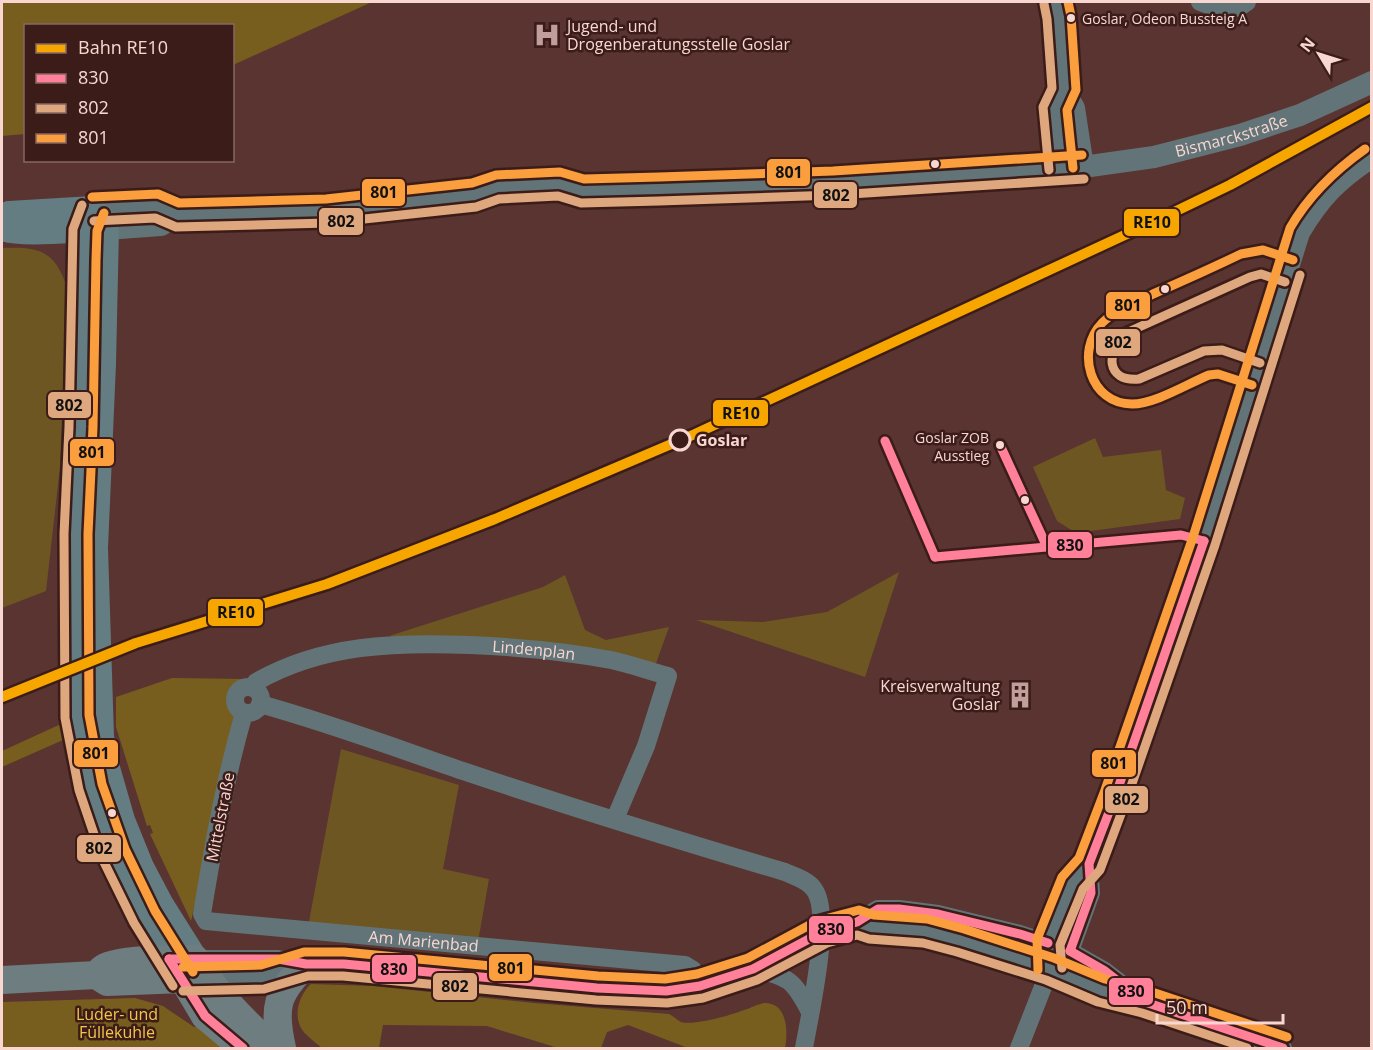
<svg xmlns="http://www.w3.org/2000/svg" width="1373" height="1050" font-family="'Open Sans',sans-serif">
  <rect width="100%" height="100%" fill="#593430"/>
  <g fill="#6e5623">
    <path d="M2 248C39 247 55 250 67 288L60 467 46 591 2 608Z"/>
    <path d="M1095 438 1103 457 1161 450 1166 490 1185 498 1180 519 1076 533 1057 521 1033 467Z"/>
    <path d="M899 572 865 677 696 620 763 622 827 612Z"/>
    <path d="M565 575 585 630 606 640 669 627 654 669 478 639 389 636 543 587Z"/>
    <path d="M341 749 459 785 443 869 489 879 478 942 308 927Z"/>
  </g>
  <g fill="#785e1e">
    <path d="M2 2H372L233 65 232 26H26L25 134 2 136Z"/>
    <path d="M172 678 246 679 191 921 150 834 153 833 150 825 147 826 116 727V697Z"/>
    <path d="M61 724 63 740 2 767V751Z"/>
    <path d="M311 984 373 986 534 1003 669 1014C673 1016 677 1020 681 1022 693 1026 732 1015 744 1010 751 1008 759 1003 766 1003 788 1004 788 1033 785 1048H688L628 1025 607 1032 601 1048H558L487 1026 383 1025 379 1048H322C316 1043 305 1035 301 1028 293 1013 300 994 311 984Z"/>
    <path d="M135 998 163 1006 194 1027 204 1026 233 1048H2V1002Z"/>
  </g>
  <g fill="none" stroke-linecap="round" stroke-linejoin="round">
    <g stroke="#627477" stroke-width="18">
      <path d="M1200 2C1218 8 1230 15 1247 2"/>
      <circle cx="248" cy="700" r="13"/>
      <path id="s1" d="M253 688 256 682C322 644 396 642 470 645 517 647 564 651 611 660 630 664 649 671 668 676L646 746 615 819"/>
      <path d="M260 704C329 723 396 748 463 771 570 807 677 840 785 872 794 876 807 880 813 888 834 911 809 1018 804 1048"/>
      <path id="s2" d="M244 713C225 779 213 847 202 914L206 921 685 965 693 970 700 986"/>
      <path d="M857 922 871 927 925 931 960 940 1050 969 1101 990 1145 1002 1283 1048"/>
      <path d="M195 959H278L306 964H344L597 988 666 991 700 986 753 969 822 932 857 922 878 909H899L938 914 1020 934 1070 951 1105 971 1145 1002"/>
      <path d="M1061 959 1070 951 1091 893 1089 864"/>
      <path d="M753 969C789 977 793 979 810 1012"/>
      <path d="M202 980 263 977 302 965"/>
      <path d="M1019 1048 1050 969 1048 943 1073 883 1089 864 1116 794 1204 541 1301 233C1322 198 1338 182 1372 159"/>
    </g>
    <g stroke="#627477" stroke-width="22">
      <path d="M1056 2 1059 17 1064 91 1074 108 1083 167"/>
      <path d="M1061 169 1055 107 1064 91"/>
      <path id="s3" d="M93 209 157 206 176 215 327 211 475 195 497 187 560 184 582 191 659 189 834 183 1083 167 1154 157 1240 135 1300 115 1372 82"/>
      <path d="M106 229 161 225 176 215"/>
    </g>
    <g stroke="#637d82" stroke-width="26">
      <path d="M93 209 85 229 84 260 81 427 76 534 77 716C89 811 126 895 179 974"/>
      <path d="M93 209 106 229 103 364 95 548 101 737 107 768 122 820 141 867 161 905 195 959"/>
      <path d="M2 217 9 214 93 209"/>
      <path d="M2 228C21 235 78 229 102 229"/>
    </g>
    <g stroke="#6d7d80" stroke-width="28">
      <path d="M102 969C114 958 177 959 195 959 216 994 244 1021 273 1048"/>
      <path d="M2 980 96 975 107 982 183 979 205 1016 243 1048"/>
      <path d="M282 1048C273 1007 276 994 306 964"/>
    </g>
    <g stroke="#3b1c18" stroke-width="14">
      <g id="bus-1">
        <path d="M885 441 935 557"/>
        <path d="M1000 445 1047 547"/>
        <path d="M935 557 1181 535 1204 541"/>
        <path d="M1070 951 1091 893 1089 864 1116 794 1204 541"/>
        <path d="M1070 951 1105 971 1145 1002 1283 1048"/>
        <path d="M169 959H278L306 964H344L597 988 666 991 700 986 753 969 822 932 857 922 878 909H899L938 914 1020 934 1048 943"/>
        <path d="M169 959 205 1016 243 1048"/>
      </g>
    </g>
    <g stroke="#3b1c18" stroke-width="14">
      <g id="bus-2">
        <path d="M1044 4 1047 19 1052 88 1043 107 1049 170"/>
        <path d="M82 205 73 229 69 427 64 534 65 718 79 790 102 858 134 923 173 986"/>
        <path d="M94 221 155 218 176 227 327 223 476 207 499 199 558 196 581 203 659 201 835 195 1084 179"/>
        <path d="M1260 363 1222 350 1204 351 1139 379C1105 382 1106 351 1126 333L1250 277 1261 274 1285 282"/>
        <path d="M1062 968 1060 945 1083 889 1100 870 1127 798 1215 545 1300 275"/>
        <path d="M183 991 264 989 308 976H343L596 1000 667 1003 703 998 757 980 827 943 857 935 869 939 923 943 957 952 1046 980 1098 1002 1142 1013 1247 1048"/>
      </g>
    </g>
    <g stroke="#3b1c18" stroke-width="14">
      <g id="bus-3">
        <path d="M1068 2 1071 16 1076 90 1067 110 1073 168"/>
        <path d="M92 197 158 194 179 203 326 199 472 183 496 175 560 172 584 179 659 177 833 171 1082 155"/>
        <path d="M104 213 97 231 96 260 93 427 88 534 89 715 102 784 125 849 155 911 193 972"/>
        <path d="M1252 385 1218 374 1209 375C1187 384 1155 404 1132 404 1090 404 1075 351 1102 323 1116 309 1136 303 1153 294 1183 281 1212 268 1241 254L1263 250 1293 260"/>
        <path d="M183 967 261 965 304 952H344L598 976 665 979 697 974 748 958 817 921 859 910 874 915 927 919 964 929 1054 958 1105 979 1149 991 1287 1037"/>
        <path d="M1038 970 1037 939 1062 877 1079 858 1105 790 1193 537 1290 228C1309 195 1334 171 1365 149"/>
      </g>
    </g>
    <use href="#bus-1" stroke="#ff8098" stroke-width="9"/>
    <use href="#bus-2" stroke="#dfa77e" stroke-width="9"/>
    <use href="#bus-3" stroke="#fa9e3e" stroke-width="9"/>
    <g stroke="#3b1c18" stroke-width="15">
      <path id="rail-1" d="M2 697 136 643 327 584 495 519 695 434 1168 215 1230 185 1372 107"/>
    </g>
    <use href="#rail-1" stroke="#f7a600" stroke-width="10"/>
  </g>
  <defs>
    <g id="hospital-bare" transform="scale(2.07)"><path d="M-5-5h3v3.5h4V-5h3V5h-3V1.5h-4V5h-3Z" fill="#c19e99" stroke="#3b1c18" stroke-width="2.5" paint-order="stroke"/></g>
    <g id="building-bare" transform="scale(2.07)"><path d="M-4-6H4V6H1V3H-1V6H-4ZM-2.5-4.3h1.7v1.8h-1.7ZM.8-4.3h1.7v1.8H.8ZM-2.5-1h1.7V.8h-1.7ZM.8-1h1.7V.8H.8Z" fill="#c19e99" stroke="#3b1c18" stroke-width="2.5" paint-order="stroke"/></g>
  </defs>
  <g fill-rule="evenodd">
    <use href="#hospital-bare" x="547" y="35"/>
    <use href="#building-bare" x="1020" y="695"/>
  </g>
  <g fill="#f9d7d1" stroke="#3b1c18" stroke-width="2">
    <circle cx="1071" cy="18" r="5"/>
    <circle cx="935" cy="164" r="5"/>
    <circle cx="1165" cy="289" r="5"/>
    <circle cx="1000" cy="445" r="5"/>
    <circle cx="1025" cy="500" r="5"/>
    <circle cx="112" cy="813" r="5"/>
  </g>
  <circle fill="#3b1c18" stroke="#f9d7d1" stroke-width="3" cx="680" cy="440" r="10"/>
  <g text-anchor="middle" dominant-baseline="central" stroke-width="5" stroke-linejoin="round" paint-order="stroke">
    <g font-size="14" fill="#f9d7d1" stroke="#3b1c18" text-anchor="start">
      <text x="1082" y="18">Goslar, Odeon Bussteig A</text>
      <text x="989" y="437" text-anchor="end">Goslar ZOB<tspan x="989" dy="18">Ausstieg</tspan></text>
    </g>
    <g font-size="16" fill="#f9d7d1" stroke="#3b1c18" text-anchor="start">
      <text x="567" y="26">Jugend- und<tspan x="567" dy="18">Drogenberatungsstelle Goslar</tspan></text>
      <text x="1000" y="686" text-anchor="end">Kreisverwaltung<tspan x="1000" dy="18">Goslar</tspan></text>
    </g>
    <g font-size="16" fill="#f9d7d1" stroke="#3b1c18">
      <text stroke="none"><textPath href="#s3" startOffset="1148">Bismarckstraße</textPath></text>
      <text stroke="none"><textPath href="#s1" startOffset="291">Lindenplan</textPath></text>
      <text transform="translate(220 817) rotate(-79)">Mittelstraße</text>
      <text stroke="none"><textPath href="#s2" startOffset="432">Am Marienbad</textPath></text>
    </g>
    <g font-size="16" font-weight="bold" fill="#f9d7d1" stroke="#3b1c18" text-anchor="start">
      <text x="696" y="440">Goslar</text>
    </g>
    <g font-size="16" fill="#f3c649" stroke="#3b1c18">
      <text x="117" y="1014">Luder- und<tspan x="117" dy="18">Füllekuhle</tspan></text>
    </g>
  </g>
  <g stroke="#3b1c18" stroke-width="2">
    <rect x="766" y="158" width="45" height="29" rx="6" fill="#fa9e3e"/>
    <rect x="361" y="178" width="45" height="29" rx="6" fill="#fa9e3e"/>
    <rect x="813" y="181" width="45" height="28" rx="6" fill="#dfa77e"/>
    <rect x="318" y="207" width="46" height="29" rx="6" fill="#dfa77e"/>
    <rect x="1123" y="208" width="57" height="29" rx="6" fill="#f7a600"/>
    <rect x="1105" y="291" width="46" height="29" rx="6" fill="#fa9e3e"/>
    <rect x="1095" y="328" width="46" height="29" rx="6" fill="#dfa77e"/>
    <rect x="47" y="391" width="45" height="28" rx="6" fill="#dfa77e"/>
    <rect x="712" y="399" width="57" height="28" rx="6" fill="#f7a600"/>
    <rect x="69" y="438" width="46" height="29" rx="6" fill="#fa9e3e"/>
    <rect x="1047" y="531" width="46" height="28" rx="6" fill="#ff8098"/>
    <rect x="207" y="598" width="57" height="29" rx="6" fill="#f7a600"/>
    <rect x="73" y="739" width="46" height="29" rx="6" fill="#fa9e3e"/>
    <rect x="1091" y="749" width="46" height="29" rx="6" fill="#fa9e3e"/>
    <rect x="1104" y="785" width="45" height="29" rx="6" fill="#dfa77e"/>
    <rect x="76" y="834" width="46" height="29" rx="6" fill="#dfa77e"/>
    <rect x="808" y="915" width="46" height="29" rx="6" fill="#ff8098"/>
    <rect x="488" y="953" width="45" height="29" rx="6" fill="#fa9e3e"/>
    <rect x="371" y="954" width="46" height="29" rx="6" fill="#ff8098"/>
    <rect x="432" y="972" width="46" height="29" rx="6" fill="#dfa77e"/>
    <rect x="1108" y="977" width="46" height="29" rx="6" fill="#ff8098"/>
  </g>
  <g font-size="16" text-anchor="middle" font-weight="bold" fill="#111">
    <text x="789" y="178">801</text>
    <text x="384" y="198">801</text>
    <text x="836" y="201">802</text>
    <text x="341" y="227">802</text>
    <text x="1152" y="228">RE10</text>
    <text x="1128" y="311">801</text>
    <text x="1118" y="348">802</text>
    <text x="69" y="411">802</text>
    <text x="741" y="419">RE10</text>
    <text x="92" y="458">801</text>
    <text x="1070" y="551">830</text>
    <text x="236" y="618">RE10</text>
    <text x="96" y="759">801</text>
    <text x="1114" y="769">801</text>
    <text x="1126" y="805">802</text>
    <text x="99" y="854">802</text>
    <text x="831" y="935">830</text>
    <text x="511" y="974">801</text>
    <text x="394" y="975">830</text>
    <text x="455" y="992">802</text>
    <text x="1131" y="997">830</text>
  </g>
  <rect width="1373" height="1050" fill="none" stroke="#f9d7d1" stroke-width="6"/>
  <rect x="24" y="24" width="210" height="138" fill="#3b1c18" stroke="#876762" stroke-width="1.5"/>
  <rect x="36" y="44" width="30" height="9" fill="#f7a600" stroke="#876762" stroke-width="1.5"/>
  <text x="78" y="54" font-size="18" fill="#f9d7d1">Bahn RE10</text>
  <rect x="36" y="74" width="30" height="9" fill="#ff8098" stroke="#876762" stroke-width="1.5"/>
  <text x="78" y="84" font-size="18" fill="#f9d7d1">830</text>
  <rect x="36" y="104" width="30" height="9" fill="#dfa77e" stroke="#876762" stroke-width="1.5"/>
  <text x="78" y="114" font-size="18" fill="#f9d7d1">802</text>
  <rect x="36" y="134" width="30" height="9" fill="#fa9e3e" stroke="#876762" stroke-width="1.5"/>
  <text x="78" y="144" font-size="18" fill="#f9d7d1">801</text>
  <g transform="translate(1319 54) rotate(308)" stroke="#3b1c18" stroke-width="4.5" paint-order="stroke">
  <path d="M0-4.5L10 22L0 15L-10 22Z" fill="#f9d7d1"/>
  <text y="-9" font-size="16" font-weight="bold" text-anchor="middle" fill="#f9d7d1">N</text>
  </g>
  <path d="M1157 1014v9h126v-9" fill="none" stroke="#f9d7d1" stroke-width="3"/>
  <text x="1166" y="1014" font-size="18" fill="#f9d7d1" stroke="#3b1c18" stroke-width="4.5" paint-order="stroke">50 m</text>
</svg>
